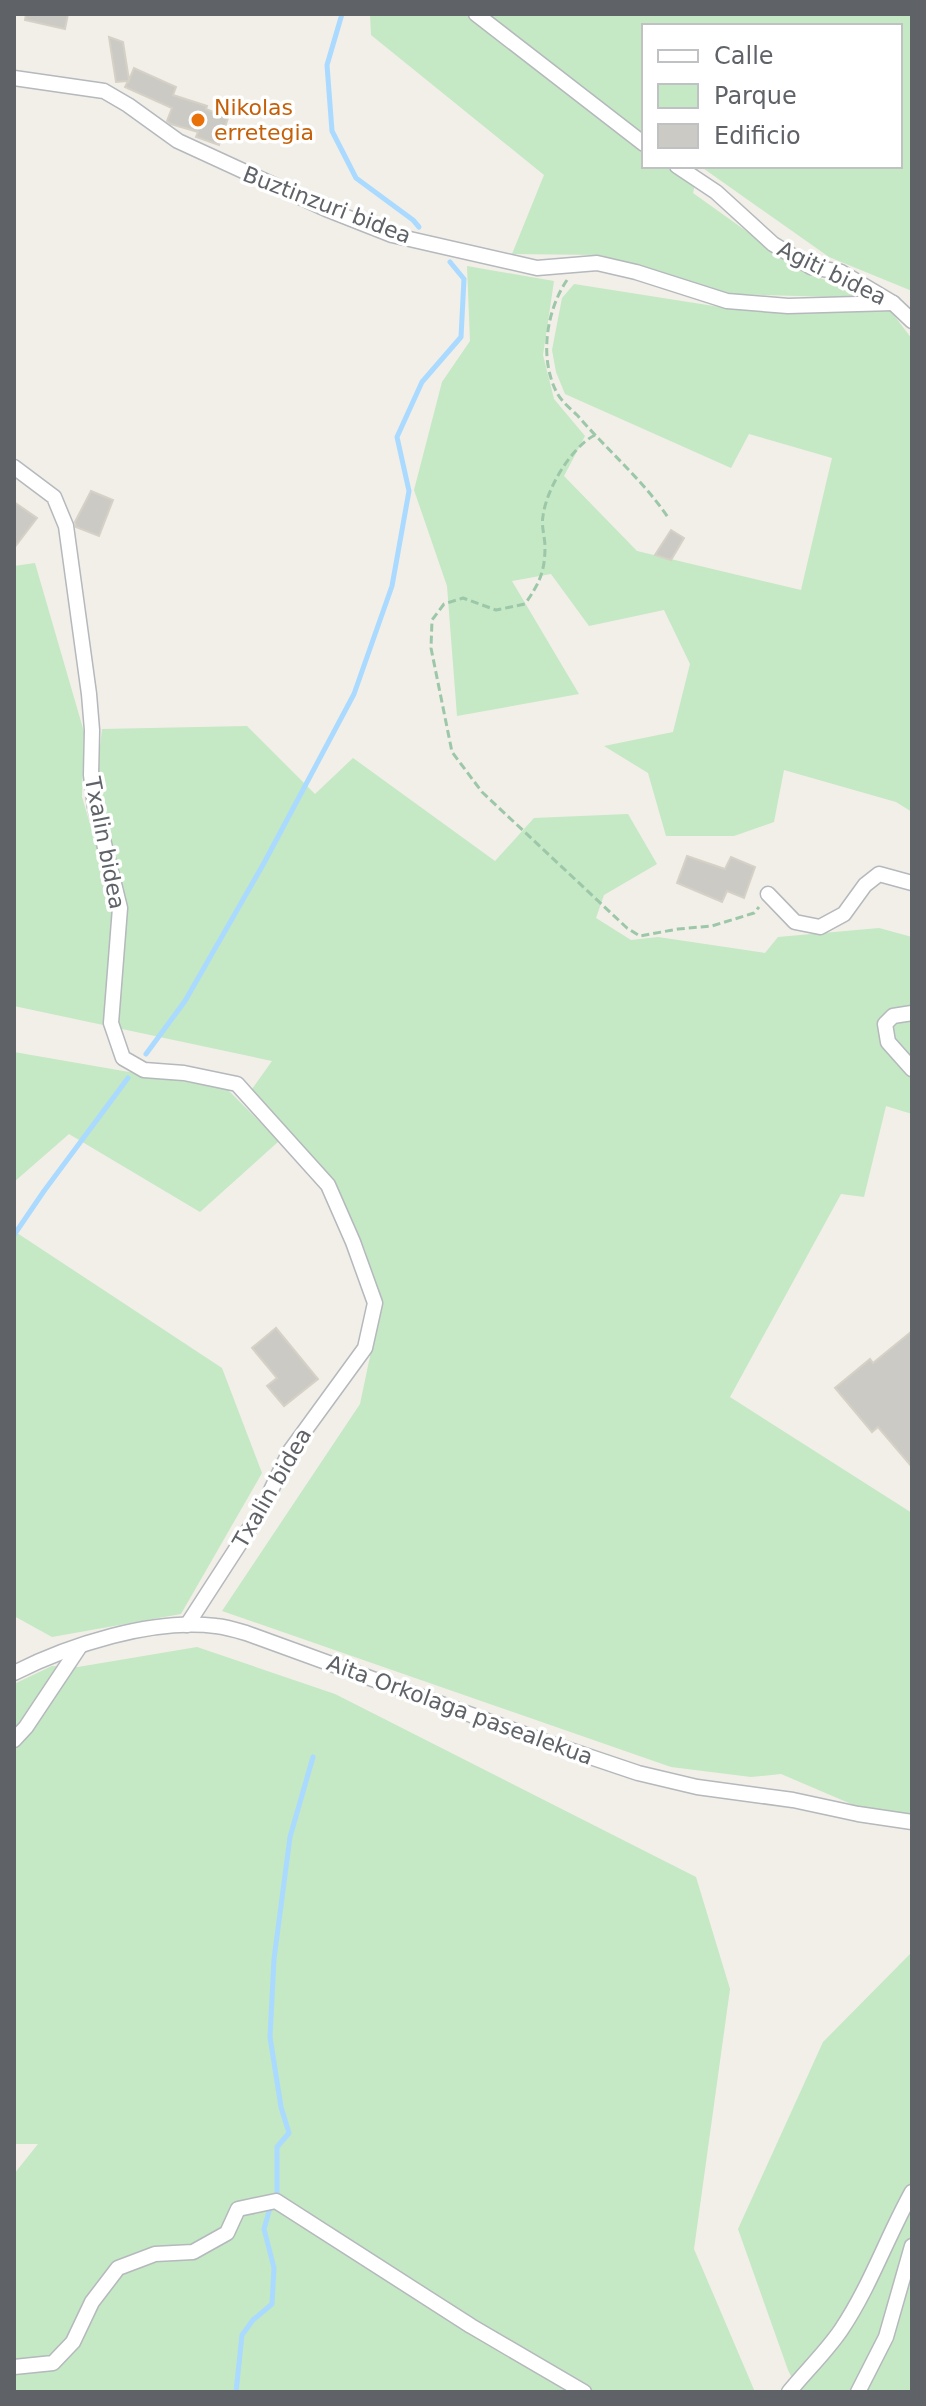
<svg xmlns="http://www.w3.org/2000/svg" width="926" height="2406" font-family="'DejaVu Sans',sans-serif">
  <rect width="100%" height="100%" fill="#f1efe8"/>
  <g fill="#c5e8c5">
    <path d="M370 14H912V291L829 257 700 166H900V26H644V166H699L693 193 802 271 872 298 728 294 600 255 512 254 544 175 371 35Z"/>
    <path d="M467 266 554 281 543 355 554 399 585 436 564 476 637 551 801 590 832 458 749 434 731 468 565 394 556 372 552 350 562 298 574 284 720 307 793 314 890 310 912 339V812L896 802 784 770 774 822 734 836H666L648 773 604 746 673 732 690 664 664 610 589 626 551 574 512 581 579 694 457 716 447 586 414 490 442 382 470 341Z"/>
    <path d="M35 563 84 732 82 797 108 884 121 878 103 822 97 774 102 729 247 726 315 794 353 758 495 861 534 818 628 814 657 864 604 895 596 918 631 940 658 937 765 953 778 937 879 928 912 937V1114L886 1106 864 1197 841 1194 730 1397 912 1513V1815L863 1809 781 1774 751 1777 671 1767 222 1611 360 1404 381 1304 365 1250 336 1186 252 1089 272 1061 14 1006V566Z"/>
    <path d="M14 1052 227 1089 279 1141 200 1212 69 1134 14 1182Z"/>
    <path d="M14 1231 222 1368 262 1473 181 1614 52 1637 14 1616Z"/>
    <path d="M197 1647 335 1694 696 1877 730 1989 694 2249 755 2392H14V2174L38 2144H14V1684L52 1666 78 1667Z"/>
    <path d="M912 1952V2392H799L788 2370 738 2229 823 2042Z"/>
  </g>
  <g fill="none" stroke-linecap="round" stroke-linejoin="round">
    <g stroke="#aadaff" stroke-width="5">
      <path d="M342 14 327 65 332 131 356 178 413 220 419 227"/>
      <path d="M146 1054 185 1001 264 863 354 694 392 586 409 491 397 437 422 382 461 337 464 279 450 262"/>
      <path d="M14 1235 44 1191 128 1078"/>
      <path d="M277 2194V2147L289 2133 281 2107 270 2037 274 1959 290 1837 313 1757"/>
      <path d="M236 2392 242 2335 253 2320 272 2304 274 2268 264 2229 270 2208"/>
    </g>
  </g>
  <g fill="#cccac5" stroke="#d6d1c6" stroke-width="2">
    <path d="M26 14H68L65 29 25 20Z"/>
    <path d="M109 37 123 42 129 80 134 68 176 87 173 95 207 106 206 109 228 118 219 145 196 137 198 132 171 124 167 121 172 108 125 87 128 81 116 82Z"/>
    <path d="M91 491 113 500 99 536 76 527 75 522Z"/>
    <path d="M14 502 37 518 14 548Z"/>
    <path d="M671 530 684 538 671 560 655 555Z"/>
    <path d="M687 856 725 869 731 857 755 867 744 898 727 891 722 902 677 883Z"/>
    <path d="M276 1328 318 1379 284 1406 267 1386 277 1378 252 1348Z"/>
    <path d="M912 1331V1467L878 1427 872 1432 835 1388 870 1359 873 1363Z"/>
  </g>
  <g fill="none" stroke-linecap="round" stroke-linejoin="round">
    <g stroke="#b5b8bc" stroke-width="17">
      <g id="street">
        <path d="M476 14 644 144"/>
        <path d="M14 78 104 91 128 105 178 141 326 209 392 235 537 268 597 263 636 272 727 301 788 306 893 303"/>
        <path d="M677 166 716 192 773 244 811 267 841 272 893 303 912 321"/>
        <path d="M14 467 54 497 66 526 89 694 92 730 91 775 95 807 120 908 111 1023 123 1058 144 1070 184 1073 237 1084 328 1185 353 1242 375 1303 365 1348 290 1451 262 1509 187 1625"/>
        <path d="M768 894 795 922 820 927 844 914 865 885 879 874 912 883"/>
        <path d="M912 1013 893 1016 885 1024 888 1042 912 1069"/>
        <path d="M14 1673C69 1645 153 1618 216 1626 226 1627 236 1630 246 1633L543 1741 638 1773 697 1787 793 1800 858 1814 912 1822"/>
        <path d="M14 1740 26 1727 80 1646"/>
        <path d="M14 2367 53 2363 73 2342 92 2302 118 2268 155 2254 193 2252 227 2233 238 2209 276 2201 471 2326 584 2392"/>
        <path d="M789 2392C806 2371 826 2352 841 2330 870 2287 887 2237 912 2192"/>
        <path d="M858 2392 886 2337 912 2246"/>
      </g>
    </g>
    <g stroke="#9cc7a9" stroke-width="3" stroke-dasharray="8 4" stroke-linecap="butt">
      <path d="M567 280C546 311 539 359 557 393 562 402 571 409 578 416 608 451 644 481 669 519"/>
      <path d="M595 435C571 447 546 490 543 516 541 526 545 537 545 547 545 572 539 584 525 604L496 610 463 598 444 604 432 620 431 648 452 752 482 792 627 928 640 936 678 929 712 926 754 913 759 907"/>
    </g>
    <use href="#street" stroke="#fff" stroke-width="14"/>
  </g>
  <circle fill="#e8710a" stroke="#fff" stroke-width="3" cx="198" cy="120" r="8"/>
  <g text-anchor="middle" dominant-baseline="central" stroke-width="7" stroke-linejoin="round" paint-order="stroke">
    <g font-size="22" fill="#c56008" stroke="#fff" text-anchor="start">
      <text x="214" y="107">Nikolas<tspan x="214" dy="25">erretegia</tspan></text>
    </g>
    <g font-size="22" fill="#5f6368" stroke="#fff">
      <text transform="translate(327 205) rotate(21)">Buztinzuri bidea</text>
      <text transform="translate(832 273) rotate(26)">Agiti bidea</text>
      <text transform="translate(105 843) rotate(79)">Txalin bidea</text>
      <text transform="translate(272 1488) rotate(-60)">Txalin bidea</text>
      <text transform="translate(460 1710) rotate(20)">Aita Orkolaga pasealekua</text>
    </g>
  </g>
  <rect width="926" height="2406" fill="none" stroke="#5f6368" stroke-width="32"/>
  <rect x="642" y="24" width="260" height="144" fill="#ffffff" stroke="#bfc1c3" stroke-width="2"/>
  <rect x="658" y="50" width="40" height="12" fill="#ffffff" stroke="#bfc1c3" stroke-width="2"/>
  <text x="714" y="64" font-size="24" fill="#5f6368">Calle</text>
  <rect x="658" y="84" width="40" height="24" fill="#c5e8c5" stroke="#bfc1c3" stroke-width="2"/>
  <text x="714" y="104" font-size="24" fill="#5f6368">Parque</text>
  <rect x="658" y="124" width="40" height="24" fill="#cccac5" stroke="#bfc1c3" stroke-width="2"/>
  <text x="714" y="144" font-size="24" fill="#5f6368">Edificio</text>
</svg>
